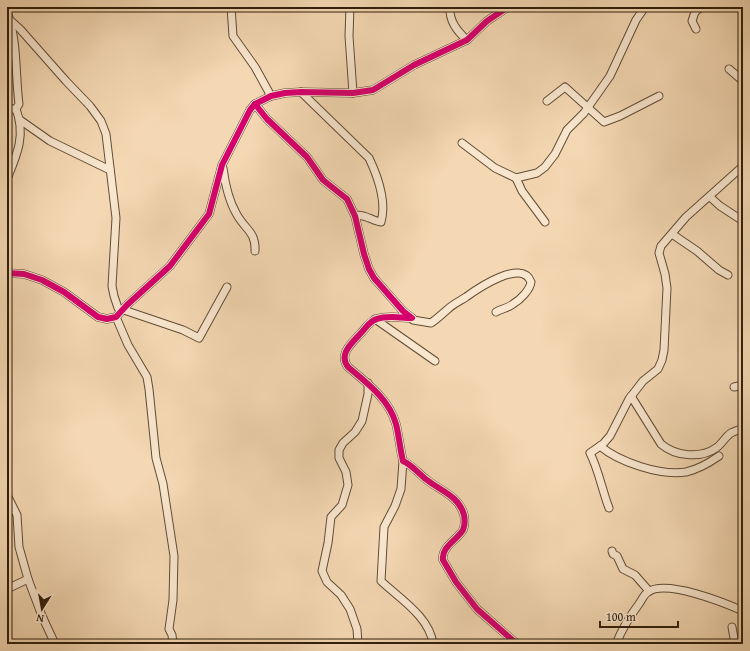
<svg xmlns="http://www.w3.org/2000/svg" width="750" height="651" font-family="'Gentium Book Plus',serif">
  <rect width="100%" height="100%" fill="#f4d8b3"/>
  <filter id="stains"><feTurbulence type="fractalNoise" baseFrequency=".005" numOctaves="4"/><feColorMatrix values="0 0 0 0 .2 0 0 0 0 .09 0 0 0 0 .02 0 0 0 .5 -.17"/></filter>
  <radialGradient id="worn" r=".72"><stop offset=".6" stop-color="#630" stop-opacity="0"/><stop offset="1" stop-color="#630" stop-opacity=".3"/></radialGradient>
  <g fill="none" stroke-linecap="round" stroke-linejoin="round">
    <g stroke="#614c35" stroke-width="9">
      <g id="minor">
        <path d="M231 7 233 36 255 67 271 96"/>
        <path d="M350 7 349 36 353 93"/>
        <path d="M450 7C449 21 457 31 467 40"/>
        <path d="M7 12C18 41 15 73 19 104L16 109"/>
        <path d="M7 20H10L20 29 66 81 90 106 101 121 106 134 116 218 112 286 114 296 118 308 183 330 199 338 227 287"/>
        <path d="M696 29 692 21 695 12 701 7"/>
        <path d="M729 69 743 81"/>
        <path d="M301 92 369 158C378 177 387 201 381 222 372 221 364 213 355 216"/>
        <path d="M547 101 565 87 604 122 620 116 659 96"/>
        <path d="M255 104 267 119 307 157 323 180 347 199 355 216 364 254 369 269 374 278 403 311 412 318C400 318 388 315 377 319 369 321 366 328 361 333 352 343 338 354 348 367 367 383 389 399 396 424 399 436 400 449 403 461 412 465 418 473 427 480 441 491 459 496 464 515 465 520 465 525 463 530 457 540 441 547 443 560L456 582 477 609 517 644"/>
        <path d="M7 106 11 109H16"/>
        <path d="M20 120 50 141 110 170"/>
        <path d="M462 143 495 168 516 178 537 173 545 167 555 154 567 130 584 113 610 76 636 20 645 7"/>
        <path d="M223 168C225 183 228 199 236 213 244 229 256 231 255 251"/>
        <path d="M516 178 522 191 545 222"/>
        <path d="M7 179C17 155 26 135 16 109"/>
        <path d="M710 197 720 206 743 221"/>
        <path d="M672 234 697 251 719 270 728 275"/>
        <path d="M7 273 24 274 42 280 64 292 98 317 107 319 116 317 127 305 170 266 209 214 222 165 250 110 255 104 271 96 285 93 301 92 353 93 373 90 414 65 467 40 487 21 508 7"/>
        <path d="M116 317 128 345 147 377 149 389 156 458 163 484 174 556 173 600 169 629 172 635 173 644"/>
        <path d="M412 318 413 320 431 323C437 319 442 314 448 309 453 304 460 301 466 297 477 289 522 258 531 282 530 290 520 300 513 304 508 308 501 309 496 312"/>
        <path d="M375 319 435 361"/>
        <path d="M734 387 743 385"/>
        <path d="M631 396 661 444C675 456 700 459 716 448 722 444 725 437 731 433 735 431 739 430 743 428"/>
        <path d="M600 446C619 462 660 476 686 472 699 469 709 463 719 456"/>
        <path d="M403 461 401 489 395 506 384 527 381 581C399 598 430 617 433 644"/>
        <path d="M7 495 17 515 19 547 28 579 42 616 55 644"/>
        <path d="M609 508C602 490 599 471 590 453L603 444 610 436 629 399 643 381 658 369 662 360 664 350 667 288 665 274 659 253 661 246 686 217 743 166"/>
        <path d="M612 551 613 554 617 556 623 569 635 575 649 591"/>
        <path d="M7 589 28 579"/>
        <path d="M732 627 735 644"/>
        <path d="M358 644 357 629 350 609 341 595 327 582 322 571 328 543 331 517 342 505 348 485 346 472 339 458V450L343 443 355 432 362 421 368 394V383"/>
        <path d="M616 644C622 629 629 617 639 604 642 600 644 594 648 592 666 579 725 603 743 611"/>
      </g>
    </g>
    <use href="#minor" stroke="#f8e6ce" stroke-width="7"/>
    <g stroke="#f8e6ce" stroke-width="8">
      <g id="cycleway">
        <path d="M255 104 267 119 307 157 323 180 347 199 355 216 364 254 369 269 374 278 403 311 412 318C400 318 388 315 377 319 369 321 366 328 361 333 352 343 338 354 348 367 367 383 389 399 396 424 399 436 400 449 403 461 412 465 418 473 427 480 441 491 459 496 464 515 465 520 465 525 463 530 457 540 441 547 443 560L456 582 477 609 517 644"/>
        <path d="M7 273 24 274 42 280 64 292 98 317 107 319 116 317 127 305 170 266 209 214 222 165 250 110 255 104 271 96 285 93 301 92 353 93 373 90 414 65 467 40 487 21 508 7"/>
      </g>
    </g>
    <use href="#cycleway" stroke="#d6006c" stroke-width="6"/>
  </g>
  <rect width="750" height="651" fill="none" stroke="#f4d8b3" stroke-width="24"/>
  <rect x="8" y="8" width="734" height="635" fill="none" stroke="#301e0b" stroke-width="2"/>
  <rect x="12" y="12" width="726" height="627" fill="none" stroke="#301e0b"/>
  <g transform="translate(42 609) rotate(191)" stroke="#f8e6ce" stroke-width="3" paint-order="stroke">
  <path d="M0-3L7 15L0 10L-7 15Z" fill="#301e0b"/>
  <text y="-6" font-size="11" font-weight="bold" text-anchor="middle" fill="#301e0b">N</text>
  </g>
  <path d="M600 621v6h78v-6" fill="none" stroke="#301e0b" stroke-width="2"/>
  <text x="606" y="621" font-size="12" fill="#301e0b" stroke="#f8e6ce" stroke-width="3" paint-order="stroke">100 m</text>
  <rect width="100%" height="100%" filter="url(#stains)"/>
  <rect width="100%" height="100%" fill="url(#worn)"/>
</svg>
